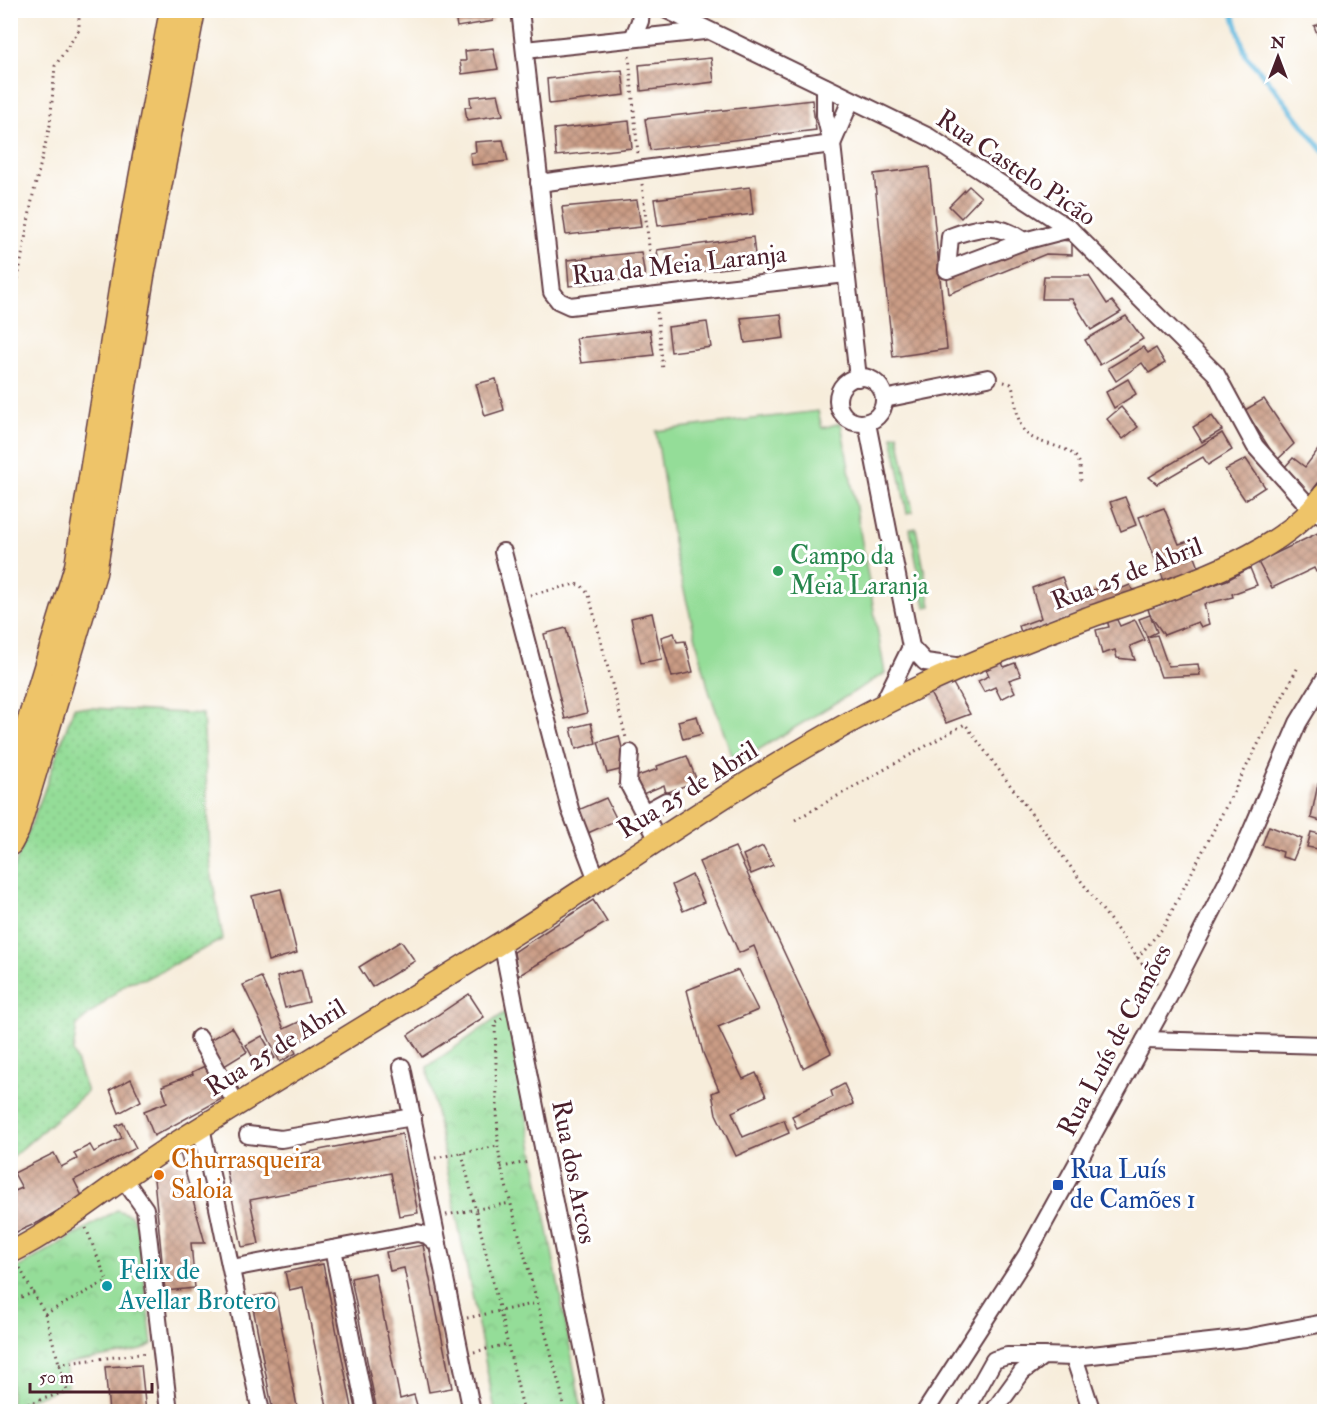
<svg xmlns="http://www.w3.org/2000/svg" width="1335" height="1422" font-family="'IM FELL Double Pica',serif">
  <defs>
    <pattern id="grass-dots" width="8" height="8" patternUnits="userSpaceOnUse" patternTransform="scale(1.5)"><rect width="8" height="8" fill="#94dd98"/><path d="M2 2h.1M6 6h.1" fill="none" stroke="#81bd83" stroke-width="1.8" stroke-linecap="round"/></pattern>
    <pattern id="park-crowns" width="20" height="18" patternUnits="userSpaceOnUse" patternTransform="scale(1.5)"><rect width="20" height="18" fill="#94dd98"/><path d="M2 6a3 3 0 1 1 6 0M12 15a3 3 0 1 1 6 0" fill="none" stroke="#81bd83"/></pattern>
    <pattern id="building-cross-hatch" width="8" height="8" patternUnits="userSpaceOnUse" patternTransform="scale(1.5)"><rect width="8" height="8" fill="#ca9c85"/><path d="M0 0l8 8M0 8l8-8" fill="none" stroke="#a67f6d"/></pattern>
  </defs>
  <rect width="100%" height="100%" fill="#fff"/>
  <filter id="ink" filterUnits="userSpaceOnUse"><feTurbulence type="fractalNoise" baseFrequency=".0167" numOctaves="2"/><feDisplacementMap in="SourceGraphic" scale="12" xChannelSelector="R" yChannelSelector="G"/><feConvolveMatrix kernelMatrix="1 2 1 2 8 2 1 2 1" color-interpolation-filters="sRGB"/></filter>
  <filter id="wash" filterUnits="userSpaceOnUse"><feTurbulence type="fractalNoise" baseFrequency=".008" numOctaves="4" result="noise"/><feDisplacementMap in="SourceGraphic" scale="24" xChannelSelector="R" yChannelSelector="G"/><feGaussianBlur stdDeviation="1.35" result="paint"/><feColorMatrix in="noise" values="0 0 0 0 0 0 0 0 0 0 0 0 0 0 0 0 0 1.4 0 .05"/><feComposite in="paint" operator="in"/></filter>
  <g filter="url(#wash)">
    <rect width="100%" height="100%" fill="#f7eddb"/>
    <g fill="url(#grass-dots)" stroke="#6f7e62" stroke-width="1.5">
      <path d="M898 434 913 512 907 513 892 436Z"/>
      <path d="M916 528 931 606 925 607 910 529Z"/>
      <path d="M74 707 203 714 211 871 223 939 147 978 128 982 77 1025 73 1052 87 1092 11 1158V875L43 794Z"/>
    </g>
    <g fill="url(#park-crowns)" stroke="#6f7e62" stroke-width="1.5">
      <path d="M507 1011 582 1411H495L427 1067Z"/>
      <path d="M117 1210 130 1215 138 1225 152 1344 142 1350 65 1364 68 1386 11 1406V1272Z"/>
    </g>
    <path fill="#94dd98" stroke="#6f7e62" stroke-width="1.5" d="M818 411 822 428 841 423 885 673 735 764 709 691 675 554 656 431Z"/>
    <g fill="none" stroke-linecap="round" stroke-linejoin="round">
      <path stroke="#62b9df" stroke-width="5" d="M1232 10 1246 56 1267 79 1324 152"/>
    </g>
    <g id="blocks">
      <g fill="url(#building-cross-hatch)">
        <path d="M461 10H492L493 21 457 27 455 14 461 13Z"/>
        <path d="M1324 22V51L1314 26Z"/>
        <path d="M493 48 498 69 462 74 460 61H466L465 51Z"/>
        <path d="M711 58 714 82 641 91 639 65Z"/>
        <path d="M622 70 625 95 549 104 547 79Z"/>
        <path d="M498 94 503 115 467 120 465 107H471L470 97Z"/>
        <path d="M812 100 816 130 650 150 645 119Z"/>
        <path d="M629 121 632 148 556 156 554 129Z"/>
        <path d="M503 140 508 161 472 165 470 153 476 152 475 142Z"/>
        <path d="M929 167 947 349 893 357 874 174Z"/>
        <path d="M969 186 981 197 961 218 949 206Z"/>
        <path d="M750 187 753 214 658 226 654 199Z"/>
        <path d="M637 200 641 227 566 235 562 207Z"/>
        <path d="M753 237 756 264 661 277 657 250Z"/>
        <path d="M1044 239 1072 241V255L1046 254 949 294 947 277Z"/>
        <path d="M641 252 645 277 569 286 567 260Z"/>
        <path d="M1044 276H1089L1107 304 1112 301 1121 312 1091 330 1072 299H1042Z"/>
        <path d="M781 314 784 338 745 343 741 318Z"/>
        <path d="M1126 316 1143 339 1100 365 1085 340Z"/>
        <path d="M707 322 711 347 671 352 668 327Z"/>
        <path d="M650 330 654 355 581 363 576 338Z"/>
        <path d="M1143 347 1148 353 1156 348 1165 363 1149 373 1142 363 1116 381 1108 368Z"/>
        <path d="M496 379 504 410 485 416 476 384Z"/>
        <path d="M1128 379 1136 394 1114 408 1106 392Z"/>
        <path d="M1264 399 1294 444 1277 460 1245 410Z"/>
        <path d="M1121 407 1138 427 1123 439 1107 419Z"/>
        <path d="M1212 416 1222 430 1202 442 1193 427Z"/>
        <path d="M1222 433 1232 450 1208 465 1203 457 1157 484 1149 477Z"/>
        <path d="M1324 442V475L1310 494 1284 468 1293 458 1305 467Z"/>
        <path d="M1246 459 1265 487 1245 500 1225 470Z"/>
        <path d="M1125 497 1136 525 1121 531 1110 502Z"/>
        <path d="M1164 508 1179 544 1189 541 1201 573 1166 586 1139 517Z"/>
        <path d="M1324 530V567L1316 572 1314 568 1272 588 1258 562Z"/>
        <path d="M1250 568 1257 585 1232 594 1233 597 1204 604 1209 624 1201 627 1198 622 1164 635 1150 615 1148 609 1227 580Z"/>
        <path d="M1062 577 1070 598 1115 583 1118 590 1130 585 1135 595 1022 635 1019 626 1041 618 1032 588Z"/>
        <path d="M652 613 662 659 641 663 631 618Z"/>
        <path d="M1150 615 1157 632 1147 637 1139 619Z"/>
        <path d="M1116 618 1120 626 1135 620 1145 640 1130 646 1135 660 1117 658 1115 650 1102 654 1096 630 1109 627 1107 620Z"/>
        <path d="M566 628 587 713 565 719 544 634Z"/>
        <path d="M674 633 677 642 685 641 693 672 672 677 661 637Z"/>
        <path d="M1157 635 1168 666 1198 664 1200 675 1161 677 1147 637Z"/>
        <path d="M1000 658 1004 667 1015 663 1021 676 1009 680 1015 692 1001 699 995 687 984 692 978 681 989 676 984 665Z"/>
        <path d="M951 680 970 714 946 723 929 691Z"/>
        <path d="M697 716 702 734 683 739 678 721Z"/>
        <path d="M591 723 596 743 576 749 571 728Z"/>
        <path d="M619 736 627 768 607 773 598 742Z"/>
        <path d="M687 756 697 781 666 793 664 785 638 796 632 778 658 769 657 766Z"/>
        <path d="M1318 784 1324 786V822L1311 818Z"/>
        <path d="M606 798 617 820 588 833 576 811Z"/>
        <path d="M1269 826 1302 839 1293 860 1282 857 1283 852 1262 845Z"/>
        <path d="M1311 832 1324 835V850L1307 847Z"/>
        <path d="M763 846 773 865 751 874 743 855Z"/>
        <path d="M735 847 831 1053 803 1068 754 946 739 953 699 862Z"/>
        <path d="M692 875 704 902 683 911 672 885Z"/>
        <path d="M281 889 297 953 268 961 252 896Z"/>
        <path d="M593 900 607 922 518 976 514 952Z"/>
        <path d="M401 941 415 961 372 987 359 967Z"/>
        <path d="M301 970 309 1002 285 1008 277 977Z"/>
        <path d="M738 970 758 1010 718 1027 743 1079 756 1073 766 1096 732 1112 743 1137 784 1120 789 1133 736 1156 716 1114 712 1093 719 1090 703 1053 687 990Z"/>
        <path d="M261 977 284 1029 303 1020 308 1037 292 1045 296 1053 280 1062 243 985Z"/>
        <path d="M469 994 484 1017 422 1057 408 1035Z"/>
        <path d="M232 1027 247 1052 221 1068 206 1042Z"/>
        <path d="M262 1036 275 1058 258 1067 246 1045Z"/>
        <path d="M209 1064 225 1097 154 1136 144 1111 167 1102 162 1086 193 1074 192 1072Z"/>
        <path d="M131 1079 141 1101 119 1113 110 1090Z"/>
        <path d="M844 1084 853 1104 797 1129 792 1116 833 1097 831 1091Z"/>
        <path d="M123 1123 136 1148 74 1180 82 1196 39 1222 10 1235V1193L22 1188 14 1173 54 1153 61 1167 77 1159 74 1153 90 1145 94 1152 122 1138 116 1126Z"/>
        <path d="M402 1134 418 1213 399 1216 391 1173 250 1200 259 1244 242 1247 226 1168Z"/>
        <path d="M180 1153 205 1243H191L195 1288 165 1291 153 1169Z"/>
        <path d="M423 1245 452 1388 429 1392 404 1268 390 1271 386 1252Z"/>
        <path d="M323 1264 341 1353 353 1412H328L303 1287 289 1290 285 1272Z"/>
        <path d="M375 1273 400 1399 414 1395 419 1412H377L351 1278Z"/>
        <path d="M275 1293 295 1396 298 1412H273L251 1297Z"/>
        <path d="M141 1365 146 1412H109L105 1367Z"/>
      </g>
    </g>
  </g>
  <g filter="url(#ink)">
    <use href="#blocks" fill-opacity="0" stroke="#643e45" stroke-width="1.5"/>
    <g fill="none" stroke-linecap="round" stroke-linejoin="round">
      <g stroke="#643e45" stroke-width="20">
        <g id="minor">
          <path d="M520 10 552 292 559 301 570 306 846 274"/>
          <path d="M667 10 929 137 1070 229 1216 374 1255 446 1313 511 1324 516"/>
          <path d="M633 38 640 21 641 10"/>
          <path d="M525 50 704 31"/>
          <path d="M825 87V115L832 144 858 378"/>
          <path d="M832 144 851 100"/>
          <path d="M539 183 832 144"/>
          <path d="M1024 241C997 222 979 226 950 237L947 270 1024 241 1070 229"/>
          <circle cx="861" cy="400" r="23"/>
          <path d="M884 399 988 378"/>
          <path d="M867 423 911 647 925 662 963 667"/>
          <path d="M503 552 570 809 597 880"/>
          <path d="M882 706 911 647"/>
          <path d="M630 753 628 783 658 840"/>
          <path d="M644 813 666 801"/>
          <path d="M502 942 596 1412"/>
          <path d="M199 1038 237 1105"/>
          <path d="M1145 1040 1324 1045"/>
          <path d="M402 1067 472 1412"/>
          <path d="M201 1127 261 1412"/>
          <path d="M248 1135 281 1139 413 1117"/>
          <path d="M123 1178 145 1209 169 1412"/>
          <path d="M333 1249 366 1412"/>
          <path d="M232 1268 417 1233 427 1235 438 1244"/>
          <path d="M1074 1357 1092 1412"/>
          <path d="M925 1412 1026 1256 1168 998 1242 853 1298 723 1324 680"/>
          <path d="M965 1412 994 1360 1007 1356H1043"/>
          <path d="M993 1412 1022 1372 1043 1356 1074 1357 1246 1338 1324 1323"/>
        </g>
      </g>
      <g stroke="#643e45" stroke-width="24">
        <path id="major" d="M10 1253C70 1223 119 1178 176 1143 284 1075 394 1009 502 942 640 855 773 756 921 686 974 661 1029 640 1084 619 1159 592 1279 561 1324 494"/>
      </g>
      <g stroke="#643e45" stroke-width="27">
        <g id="highway">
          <path d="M10 785 77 566 124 271 172 10"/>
          <path d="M10 843 17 830 94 573 142 276 193 10"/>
        </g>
      </g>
      <g stroke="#643e45" stroke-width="3" stroke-dasharray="1.5 4.5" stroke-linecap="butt">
        <path d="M629 56 638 154"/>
        <path d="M642 184 653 282"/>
        <path d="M10 294 16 289 33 195 50 125 55 66 79 30V10"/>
        <path d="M657 312 663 370"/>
        <path d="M1004 382 1011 384C1017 398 1015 417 1023 429 1035 448 1070 442 1079 462 1081 467 1080 476 1081 481"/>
        <path d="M530 595 575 584 582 586 589 595 626 738"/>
        <path d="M795 820 965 724 1158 985"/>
        <path d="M1137 958 1163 928 1298 667"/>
        <path d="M502 1018 495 1022 498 1146 501 1167 562 1395 563 1412"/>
        <path d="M462 1153 524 1412"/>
        <path d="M435 1158 498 1146"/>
        <path d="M501 1167 529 1162"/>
        <path d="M446 1215 510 1203"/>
        <path d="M20 1268 33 1293"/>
        <path d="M10 1301 33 1293 45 1314 67 1391 10 1410"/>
        <path d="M45 1314 107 1281 86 1228"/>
        <path d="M467 1318 537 1303"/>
        <path d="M474 1352 508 1344"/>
        <path d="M59 1364 147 1353"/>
      </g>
      <use href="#minor" stroke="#fff" stroke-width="16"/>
      <use href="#major" stroke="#eec469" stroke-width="21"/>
      <use href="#highway" stroke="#eec469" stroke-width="24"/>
    </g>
  </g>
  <circle fill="#2e9e5b" stroke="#fff" stroke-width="2" cx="778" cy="571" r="6"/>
  <circle fill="#e8710a" stroke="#fff" stroke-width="2" cx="159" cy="1175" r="6"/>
  <rect fill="#1a4fb4" stroke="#fff" stroke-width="2" x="1052" y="1179" width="12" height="12" rx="3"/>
  <circle fill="#0f9aa8" stroke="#fff" stroke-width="2" cx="107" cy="1286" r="6"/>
  <g text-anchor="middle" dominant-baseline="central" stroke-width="6" stroke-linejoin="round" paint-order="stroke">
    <g font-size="26" fill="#4a1f2b" stroke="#fff">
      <text transform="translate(1016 168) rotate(34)">Rua Castelo Picão</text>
      <text transform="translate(679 265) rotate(-6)">Rua da Meia Laranja</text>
      <text transform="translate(1127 574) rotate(-21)">Rua 25 de Abril</text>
      <text transform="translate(688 790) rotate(-32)">Rua 25 de Abril</text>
      <text transform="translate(1115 1040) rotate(-62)">Rua Luís de Camões</text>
      <text transform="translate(276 1048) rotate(-32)">Rua 25 de Abril</text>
      <text transform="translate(574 1172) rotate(79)">Rua dos Arcos</text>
    </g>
    <g font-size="26" fill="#27864d" stroke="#fff" text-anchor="start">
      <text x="790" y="556">Campo da<tspan x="790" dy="30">Meia Laranja</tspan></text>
    </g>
    <g font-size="26" fill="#c56008" stroke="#fff" text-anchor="start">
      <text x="171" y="1160">Churrasqueira<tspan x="171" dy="30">Saloia</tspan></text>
    </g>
    <g font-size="26" fill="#164399" stroke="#fff" text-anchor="start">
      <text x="1070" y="1170">Rua Luís<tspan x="1070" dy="30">de Camões 1</tspan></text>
    </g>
    <g font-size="26" fill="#0d838f" stroke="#fff" text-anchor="start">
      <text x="119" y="1271">Felix de<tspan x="119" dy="30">Avellar Brotero</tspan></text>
    </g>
  </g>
  <rect width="1335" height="1422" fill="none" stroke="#fff" stroke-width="36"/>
  <g transform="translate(1278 57)" stroke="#ffffff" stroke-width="4.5" paint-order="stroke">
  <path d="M0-4.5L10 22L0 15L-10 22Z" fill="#4a1f2b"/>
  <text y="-9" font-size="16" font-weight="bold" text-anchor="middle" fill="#4a1f2b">N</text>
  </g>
  <path d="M30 1383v9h122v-9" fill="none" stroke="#4a1f2b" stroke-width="3"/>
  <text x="39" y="1383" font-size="18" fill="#4a1f2b" stroke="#ffffff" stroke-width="4.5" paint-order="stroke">50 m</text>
</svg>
